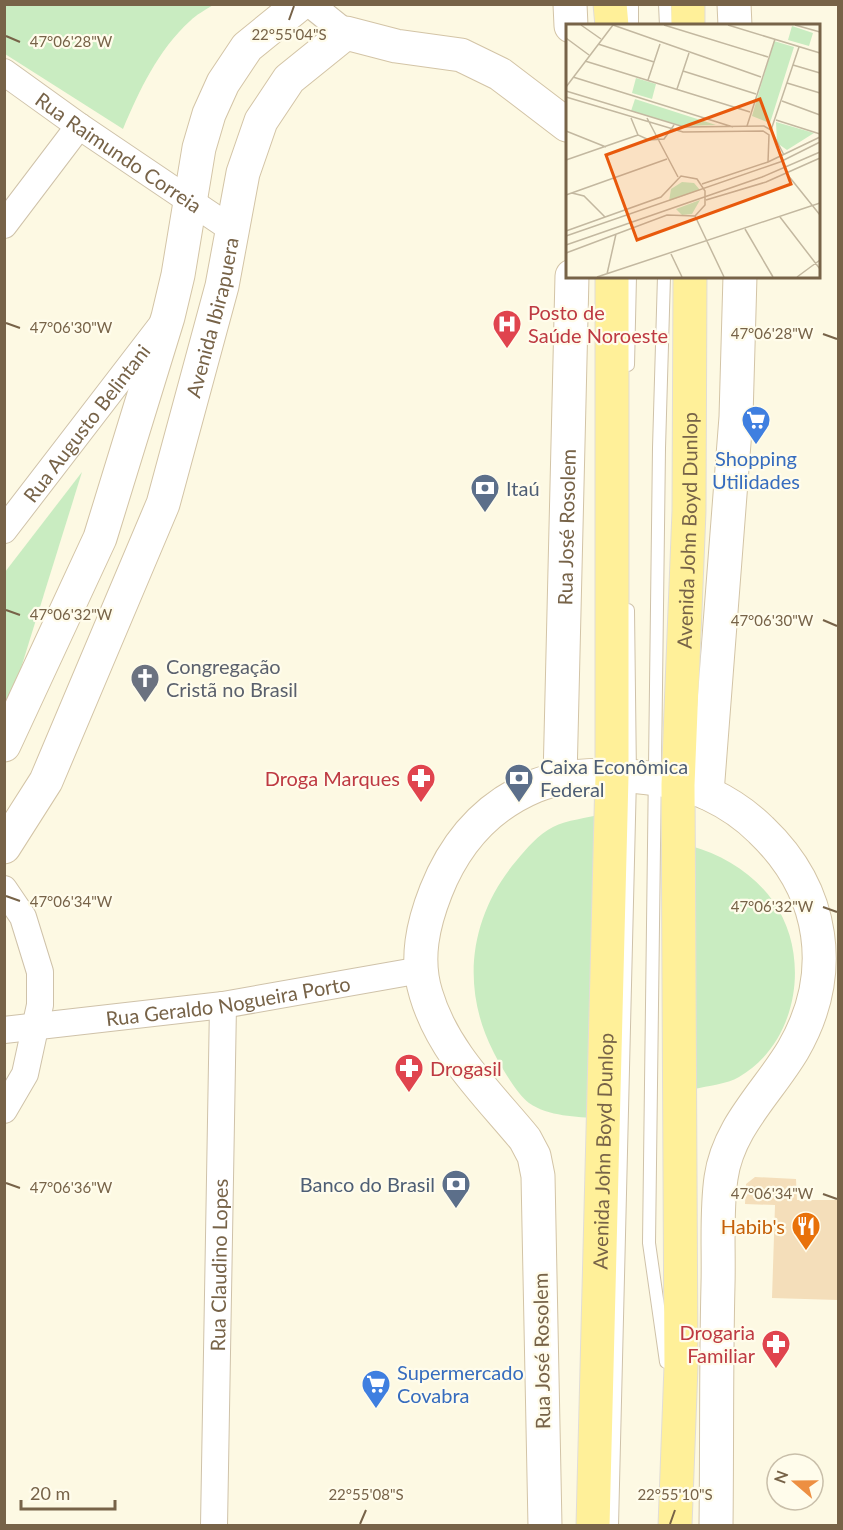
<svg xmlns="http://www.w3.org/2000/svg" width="843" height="1530" font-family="Lato,sans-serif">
  <rect width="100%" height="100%" fill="#fdf9e3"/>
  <g fill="#c9ecc1">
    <path d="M4 5 5 4 213 5C205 10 196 15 190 21 158 50 139 91 123 129L5 54Z"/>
    <path d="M82 472 7 713 5 719V572Z"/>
    <path d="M602 814 599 1119C576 1116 549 1117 529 1103 517 1094 500 1065 493 1051 460 986 470 915 517 860 526 849 539 834 553 827 567 820 587 818 602 814Z"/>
    <path d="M691 846C723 855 753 873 773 901 812 956 798 1043 739 1077 727 1084 708 1086 694 1089Z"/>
  </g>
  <path fill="#f4deba" d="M755 1177 796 1179 797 1200H838V1300L772 1298 775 1205 745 1204 746 1184Z"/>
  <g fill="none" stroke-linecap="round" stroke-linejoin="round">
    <g stroke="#cfc2a9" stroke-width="14">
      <g id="lane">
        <path d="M632 4V26"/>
        <path d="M665 4 666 26"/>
        <path d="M664 276 659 448 649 1243 666 1362"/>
        <path d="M628 365 630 276"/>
        <path d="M612 1526 630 777 628 610"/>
      </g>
    </g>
    <g stroke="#cfc2a9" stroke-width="28">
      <g id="street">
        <path d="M310 4 346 33"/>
        <path id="s1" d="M4 72 79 126 233 230"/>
        <path d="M4 225 79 126"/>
        <path id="s2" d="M4 530 160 327"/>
        <path d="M4 889 23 917 40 972V1005L25 1074 4 1110"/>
        <path id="s3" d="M4 1030 223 1005 421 970"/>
        <path id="s4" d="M214 1526 223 1005"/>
      </g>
    </g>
    <g stroke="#d3c4a6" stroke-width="35">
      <g id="secondary">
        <path d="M570 4 571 26"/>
        <path d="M734 4 735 26"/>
        <path d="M4 745 100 538 168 317 178 275 199 148 209 114 223 83 247 47 300 4"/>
        <path id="s5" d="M560 779 572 276"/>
        <path d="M707 793 736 417 740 276"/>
        <path id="s6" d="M4 847 46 781 163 504 222 286 243 173 261 121 289 79 346 33 396 46 461 55 500 74 567 125"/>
        <path d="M545 1526 538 1176 534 1156 525 1139C488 1094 443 1052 426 994 415 959 423 924 436 891 455 843 487 806 535 786 580 768 666 774 709 794 728 803 747 816 761 830 825 891 837 974 793 1050 768 1092 728 1127 721 1178 716 1213 719 1250 718 1285 716 1365 717 1445 716 1526"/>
      </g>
    </g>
    <g stroke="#e1ddd7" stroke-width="35">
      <g id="primary">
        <path d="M610 4 612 26"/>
        <path d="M688 4V26"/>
        <path id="s7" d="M593 1526 612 776V276"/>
        <path id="s8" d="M675 1526 681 1366 678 785 689 511 690 276"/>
      </g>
    </g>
    <use href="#lane" stroke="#fff" stroke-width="12"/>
    <use href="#street" stroke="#fff" stroke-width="26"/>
    <use href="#secondary" stroke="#fff" stroke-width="33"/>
    <use href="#primary" stroke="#fff099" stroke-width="33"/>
  </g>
  <path fill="none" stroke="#776348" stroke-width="2" d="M289 20 294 6M6 36 20 42M6 323 20 328M823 334 837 339M6 610 20 615M823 620 837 626M6 896 20 901M823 907 837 912M6 1183 20 1188M823 1194 837 1199M360 1524 366 1510M670 1524 675 1510"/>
  <defs>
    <g id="hospital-pin" transform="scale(1.5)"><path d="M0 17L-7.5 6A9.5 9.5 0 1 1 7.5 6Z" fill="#e0444e" stroke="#fffceb"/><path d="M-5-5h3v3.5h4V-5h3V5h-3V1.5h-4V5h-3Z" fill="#fff"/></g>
    <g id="supermarket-pin" transform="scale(1.5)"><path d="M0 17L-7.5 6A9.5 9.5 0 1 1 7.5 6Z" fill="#3f7fe0" stroke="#fffceb"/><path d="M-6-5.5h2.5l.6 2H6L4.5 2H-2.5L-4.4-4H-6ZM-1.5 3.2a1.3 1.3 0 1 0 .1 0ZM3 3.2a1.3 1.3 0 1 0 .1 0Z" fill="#fff"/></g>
    <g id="bank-pin" transform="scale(1.5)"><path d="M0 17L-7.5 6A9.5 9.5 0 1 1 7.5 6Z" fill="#5c6f8a" stroke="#fffceb"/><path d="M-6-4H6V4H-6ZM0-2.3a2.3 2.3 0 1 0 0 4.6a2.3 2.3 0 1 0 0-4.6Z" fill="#fff"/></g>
    <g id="church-pin" transform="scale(1.5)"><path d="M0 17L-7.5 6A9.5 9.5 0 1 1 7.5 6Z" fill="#6b7280" stroke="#fffceb"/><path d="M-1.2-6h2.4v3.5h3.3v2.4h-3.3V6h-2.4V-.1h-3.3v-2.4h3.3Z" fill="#fff"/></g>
    <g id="pharmacy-pin" transform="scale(1.5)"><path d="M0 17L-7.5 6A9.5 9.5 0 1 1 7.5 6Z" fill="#e0444e" stroke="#fffceb"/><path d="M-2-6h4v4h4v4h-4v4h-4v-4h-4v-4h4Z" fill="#fff"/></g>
    <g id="restaurant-pin" transform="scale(1.5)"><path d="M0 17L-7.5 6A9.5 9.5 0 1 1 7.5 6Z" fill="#e8710a" stroke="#fffceb"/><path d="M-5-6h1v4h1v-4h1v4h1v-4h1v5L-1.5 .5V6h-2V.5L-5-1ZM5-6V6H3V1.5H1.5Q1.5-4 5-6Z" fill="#fff"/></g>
  </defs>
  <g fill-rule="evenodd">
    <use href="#hospital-pin" x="507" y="324"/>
    <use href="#supermarket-pin" x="756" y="420"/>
    <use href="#bank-pin" x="485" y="488"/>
    <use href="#church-pin" x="145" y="678"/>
    <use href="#pharmacy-pin" x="421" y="778"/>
    <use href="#bank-pin" x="519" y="778"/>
    <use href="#pharmacy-pin" x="409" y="1068"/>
    <use href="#bank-pin" x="456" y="1184"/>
    <use href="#restaurant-pin" x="806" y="1226"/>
    <use href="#pharmacy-pin" x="776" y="1344"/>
    <use href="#supermarket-pin" x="376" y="1384"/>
  </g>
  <g text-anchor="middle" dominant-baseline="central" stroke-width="4.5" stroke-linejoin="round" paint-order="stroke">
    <g font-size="20" fill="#776348" stroke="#fffceb">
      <text stroke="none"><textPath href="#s1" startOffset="140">Rua Raimundo Correia</textPath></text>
      <text stroke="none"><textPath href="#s6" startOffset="572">Avenida Ibirapuera</textPath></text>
      <text stroke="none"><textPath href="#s2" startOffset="135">Rua Augusto Belintani</textPath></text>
      <text stroke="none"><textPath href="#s5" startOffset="252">Rua José Rosolem</textPath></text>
      <text stroke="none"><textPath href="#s8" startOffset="996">Avenida John Boyd Dunlop</textPath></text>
      <text stroke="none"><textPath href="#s3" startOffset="226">Rua Geraldo Nogueira Porto</textPath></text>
      <text stroke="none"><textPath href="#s7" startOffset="375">Avenida John Boyd Dunlop</textPath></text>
      <text stroke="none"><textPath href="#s4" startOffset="261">Rua Claudino Lopes</textPath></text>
      <text transform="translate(541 1351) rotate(-91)">Rua José Rosolem</text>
    </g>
    <g font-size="20" fill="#be3a42" stroke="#fffceb" text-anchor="start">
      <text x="528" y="312">Posto de<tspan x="528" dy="23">Saúde Noroeste</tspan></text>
      <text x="400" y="778" text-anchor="end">Droga Marques</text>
      <text x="430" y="1068">Drogasil</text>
      <text x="755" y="1332" text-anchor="end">Drogaria<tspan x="755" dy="23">Familiar</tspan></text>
    </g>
    <g font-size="20" fill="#366cbe" stroke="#fffceb">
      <text x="756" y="458">Shopping<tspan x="756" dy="23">Utilidades</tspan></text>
      <text x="397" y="1372" text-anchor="start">Supermercado<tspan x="397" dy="23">Covabra</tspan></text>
    </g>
    <g font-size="20" fill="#4e5e75" stroke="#fffceb" text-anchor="start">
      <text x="506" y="488">Itaú</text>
      <text x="540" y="766">Caixa Econômica<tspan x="540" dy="23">Federal</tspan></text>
      <text x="435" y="1184" text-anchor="end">Banco do Brasil</text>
    </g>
    <g font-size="20" fill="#5b616d" stroke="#fffceb" text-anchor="start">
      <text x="166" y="666">Congregação<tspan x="166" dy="23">Cristã no Brasil</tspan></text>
    </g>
    <g font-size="20" fill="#c56008" stroke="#fffceb" text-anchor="end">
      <text x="785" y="1226">Habib's</text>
    </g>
  </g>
  <g transform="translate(566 24)">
    <rect width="254" height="254" fill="#fdf9e3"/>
    <path d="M226 2 247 9 243 22 222 16ZM208 17 228 23 204 99 186 92ZM70 54 90 60 86 75 66 69ZM69 75 150 101 115 102 65 87ZM210 98 248 109 221 126 211 119ZM116 158 128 159 134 166 103 177 105 165ZM134 176 126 190 116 191 110 185Z" fill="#c9ecc1"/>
    <path fill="none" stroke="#c3b8a0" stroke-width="1.5" d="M15 1 35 15M47 1 195 53M98 1 202 33M162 1 254 29M229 1 254 8M0 14 23 31M32 20 88 38M19 37 184 88M227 41 254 49M117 47 190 70M7 53 167 103M82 56 94 20M221 59 254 69M0 63 47 1M111 65 123 29M0 67 118 103 198 102 205 106 218 131M0 73 117 108 197 107 203 111 202 138M216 77 254 91M65 94 72 111 83 116 98 115 108 101M81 94 112 153M210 96 254 110M181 102 209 15M205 106 233 23M0 107 40 123M0 136 72 111M221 150 254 191M136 160 202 138 254 113M6 169 18 172 39 193M0 171 101 135M140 176 200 158 254 134M129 192 158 253M214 193 254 245M179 205 207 253M0 207 95 173 115 152 131 155 139 167V181L129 192 101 191 0 229M0 212 214 138 254 118M0 221 196 153 254 128M105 230 116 253M41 250 50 210M31 253 254 179M231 253 254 236"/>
    <path fill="#e8590c" fill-opacity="0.15" stroke="#e8590c" stroke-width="3" d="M194 75 225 160 71 216 40 131Z"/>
    <rect width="254" height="254" fill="none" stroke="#776348" stroke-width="3"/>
  </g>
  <g font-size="15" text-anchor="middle" fill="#776348" stroke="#fffceb" stroke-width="4.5" stroke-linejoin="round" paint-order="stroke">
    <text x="289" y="40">22°55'04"S</text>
    <text x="71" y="47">47°06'28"W</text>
    <text x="71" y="333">47°06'30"W</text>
    <text x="772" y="339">47°06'28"W</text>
    <text x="71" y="620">47°06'32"W</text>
    <text x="772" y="626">47°06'30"W</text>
    <text x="71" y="907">47°06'34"W</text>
    <text x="772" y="912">47°06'32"W</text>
    <text x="71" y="1193">47°06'36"W</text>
    <text x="772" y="1199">47°06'34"W</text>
    <text x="366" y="1500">22°55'08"S</text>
    <text x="675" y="1500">22°55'10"S</text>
  </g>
  <rect width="843" height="1530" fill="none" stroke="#776348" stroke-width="12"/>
  <g transform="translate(795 1482) rotate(290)"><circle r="28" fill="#fffceb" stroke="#c9bfaa" stroke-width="1.5"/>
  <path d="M0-4.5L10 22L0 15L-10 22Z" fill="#ed8f42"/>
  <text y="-9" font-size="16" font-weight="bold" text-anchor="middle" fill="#776348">N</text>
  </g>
  <path d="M21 1500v9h94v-9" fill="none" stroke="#776348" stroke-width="3"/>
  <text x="30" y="1500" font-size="18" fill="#776348" stroke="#fffceb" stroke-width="4.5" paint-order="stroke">20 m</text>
</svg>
